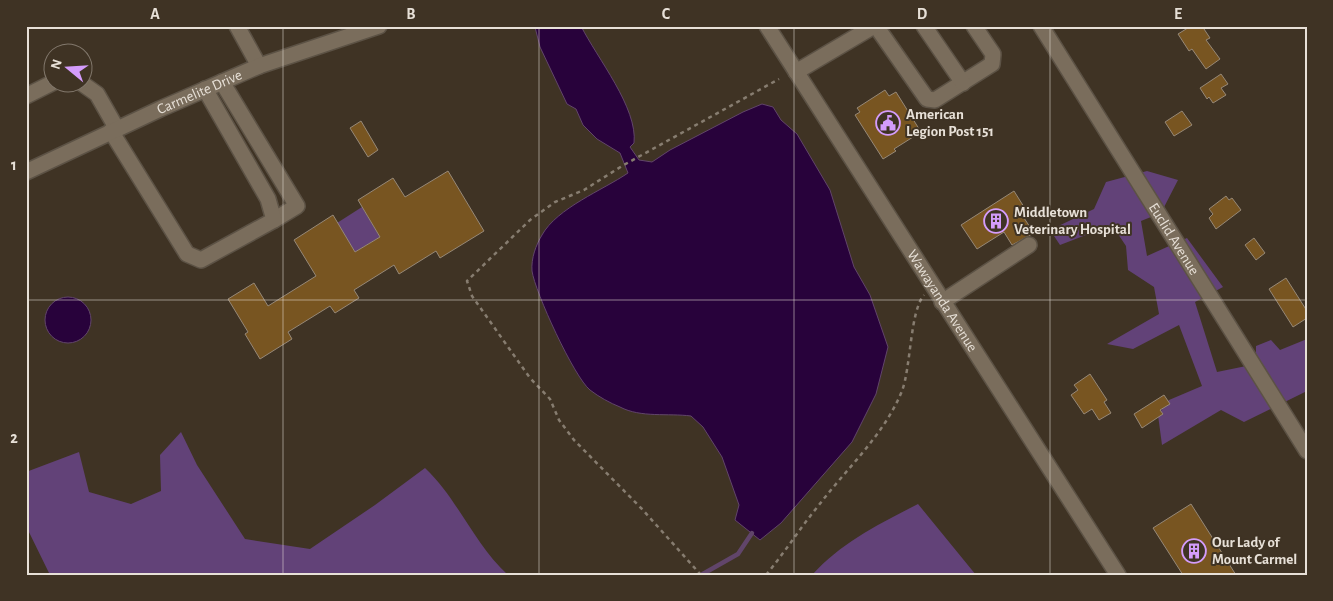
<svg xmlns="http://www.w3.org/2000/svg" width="1333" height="601" font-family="'Alegreya Sans',sans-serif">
  <rect width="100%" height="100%" fill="#3f3324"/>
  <g fill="#624278">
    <path d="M1147 171 1178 180 1161 213 1141 221 1147 256 1187 238 1223 287 1195 302 1217 372 1256 364V346L1271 340 1280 350 1307 339V391L1244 422 1221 410 1162 445 1158 415 1169 400 1202 386 1179 325 1133 349 1107 344 1159 314 1154 287 1128 270 1126 246 1112 225 1060 245 1050 230 1094 209 1106 182Z"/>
    <path d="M362 207 380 237 355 252 337 223Z"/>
    <path d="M181 432 197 465 245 539 310 549 375 505 425 468C458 499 474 544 508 575H50L26 526V472L79 452 89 492 131 504 161 491 160 455Z"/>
    <path d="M918 504 976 575H812C842 542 879 524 918 504Z"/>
  </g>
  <g fill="#28023b" stroke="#61456a">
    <path d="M581 26C597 58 638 108 634 143L630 147 639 160 652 162 670 150 743 112 762 104 773 107 781 120 797 134 830 190 854 267 870 295 888 347 876 394 852 442 781 523 760 540 735 520 739 505 722 457 703 427 691 416C668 413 641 418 620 407 610 403 599 397 590 390 574 377 535 292 532 271 531 258 536 245 542 235 557 208 603 190 628 173L620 153 597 139 583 125 576 109 567 104 540 47 535 27Z"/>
    <circle cx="68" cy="320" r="23"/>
  </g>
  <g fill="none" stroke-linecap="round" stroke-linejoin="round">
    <path stroke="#61456a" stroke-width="4.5" d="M701 575 738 554 752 533"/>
  </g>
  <g fill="#785521" stroke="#968877">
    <path d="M1191 26H1202L1210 38 1206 40 1220 59 1206 69 1192 49 1189 51 1178 34Z"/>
    <path d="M1221 74 1228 84 1221 88 1226 95 1213 103 1209 97 1207 99 1200 88Z"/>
    <path d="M885 90 889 96 896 92 921 132 894 149 896 151 883 159 855 115 860 112 857 108Z"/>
    <path d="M1182 111 1192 125 1174 136 1165 122Z"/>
    <path d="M361 121 378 150 368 157 350 128Z"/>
    <path d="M448 171 484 231 440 258 436 251 399 274 394 265 354 290 359 298 335 313 330 306 288 332 292 339 260 359 245 334 248 332 228 299 254 283 268 306 316 276 294 240 333 215 355 252 380 237 358 200 393 178 405 197Z"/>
    <path d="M1014 191 1029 215 1024 218 1034 233 1012 245 1004 232 977 249 961 225Z"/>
    <path d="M1226 196 1229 200 1232 198 1241 210 1216 229 1209 218 1213 214 1209 209Z"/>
    <path d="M1254 238 1265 253 1256 260 1245 245Z"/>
    <path d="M1286 278 1307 311V318L1293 327 1269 289Z"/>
    <path d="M1090 374 1107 400 1104 402 1111 413 1099 420 1092 409 1084 414 1071 395 1078 390 1074 385Z"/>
    <path d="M1164 395 1170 404 1160 410 1163 414 1142 428 1134 414Z"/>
    <path d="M1191 504 1236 575H1183L1153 528Z"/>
  </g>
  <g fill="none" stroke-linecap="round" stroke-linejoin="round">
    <g stroke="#5c5245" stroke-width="18">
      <g id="minor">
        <path d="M237 26 259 66"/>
        <path id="s1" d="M767 26 1118 575"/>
        <path d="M876 26 927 99 935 100 992 64 993 54 974 26"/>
        <path d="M924 26 963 83"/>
        <path id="s2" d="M1041 26 1307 451"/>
        <path d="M796 72 874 26"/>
        <path d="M80 82 97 94 117 129"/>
        <path d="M222 82 297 206 274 220"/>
        <path d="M26 96 54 82"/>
        <path d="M111 131 187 254 201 260 274 220 268 199 205 89"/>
        <path id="s3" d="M26 172 160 109 259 66 379 26"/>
        <path d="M942 302 1029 245"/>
      </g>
    </g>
    <g stroke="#877d70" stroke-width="2.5" stroke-dasharray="4 4" stroke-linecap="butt">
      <path d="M701 575 642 509 574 440 559 420 550 399 530 378 472 296 467 281 530 220 555 202 584 190 622 166 779 79"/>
      <path d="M766 575C785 552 800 528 819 505 847 468 884 435 902 391 911 367 910 311 924 295"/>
    </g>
    <use href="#minor" stroke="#7a6d5c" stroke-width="15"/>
  </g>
  <path fill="none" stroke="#e7e0d7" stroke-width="1" stroke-opacity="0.55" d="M283 26V575M539 26V575M794 26V575M1050 26V575M26 300H1307"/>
  <defs>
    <g id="civic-ring" transform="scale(1.25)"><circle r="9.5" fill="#3f3324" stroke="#d49cfb" stroke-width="1.5"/><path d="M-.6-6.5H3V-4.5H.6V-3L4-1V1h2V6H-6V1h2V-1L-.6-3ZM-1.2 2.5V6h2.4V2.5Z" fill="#d49cfb"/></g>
    <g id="building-ring" transform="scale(1.25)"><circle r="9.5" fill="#3f3324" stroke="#d49cfb" stroke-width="1.5"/><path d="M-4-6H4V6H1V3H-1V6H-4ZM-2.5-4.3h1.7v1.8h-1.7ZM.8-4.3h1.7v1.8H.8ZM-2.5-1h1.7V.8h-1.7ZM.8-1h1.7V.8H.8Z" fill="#d49cfb"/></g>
  </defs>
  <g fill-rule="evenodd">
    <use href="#civic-ring" x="888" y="123"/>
    <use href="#building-ring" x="996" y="221"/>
    <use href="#building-ring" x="1194" y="551"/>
  </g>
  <g text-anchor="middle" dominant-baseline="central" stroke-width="4" stroke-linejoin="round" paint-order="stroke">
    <g font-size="15" fill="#e7e0d7" stroke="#3f3324">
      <text stroke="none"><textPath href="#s3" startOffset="191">Carmelite Drive</textPath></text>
      <text stroke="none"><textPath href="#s2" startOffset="251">Euclid Avenue</textPath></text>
      <text stroke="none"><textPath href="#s1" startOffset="326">Wawayanda Avenue</textPath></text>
    </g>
    <g font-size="15" font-weight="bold" fill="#e7e0d7" stroke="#3f3324" text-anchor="start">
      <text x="906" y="114">American<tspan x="906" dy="17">Legion Post 151</tspan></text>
      <text x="1014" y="212">Middletown<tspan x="1014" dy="17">Veterinary Hospital</tspan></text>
      <text x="1212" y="542">Our Lady of<tspan x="1212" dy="17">Mount Carmel</tspan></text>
    </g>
  </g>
  <rect width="1333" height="601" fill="none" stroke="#3f3324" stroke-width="55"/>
  <g transform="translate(68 68) rotate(288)"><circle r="24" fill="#3f3324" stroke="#82786c"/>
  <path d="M0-4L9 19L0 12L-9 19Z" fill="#d49cfb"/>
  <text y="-8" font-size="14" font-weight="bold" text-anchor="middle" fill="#e7e0d7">N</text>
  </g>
  <rect x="28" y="28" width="1278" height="546" fill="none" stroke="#e7e0d7" stroke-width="2"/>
  <g font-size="16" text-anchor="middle" font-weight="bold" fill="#e7e0d7">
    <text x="155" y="19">A</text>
    <text x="411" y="19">B</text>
    <text x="666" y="19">C</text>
    <text x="922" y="19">D</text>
    <text x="1178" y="19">E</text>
    <text x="14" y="170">1</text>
    <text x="14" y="443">2</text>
  </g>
</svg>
